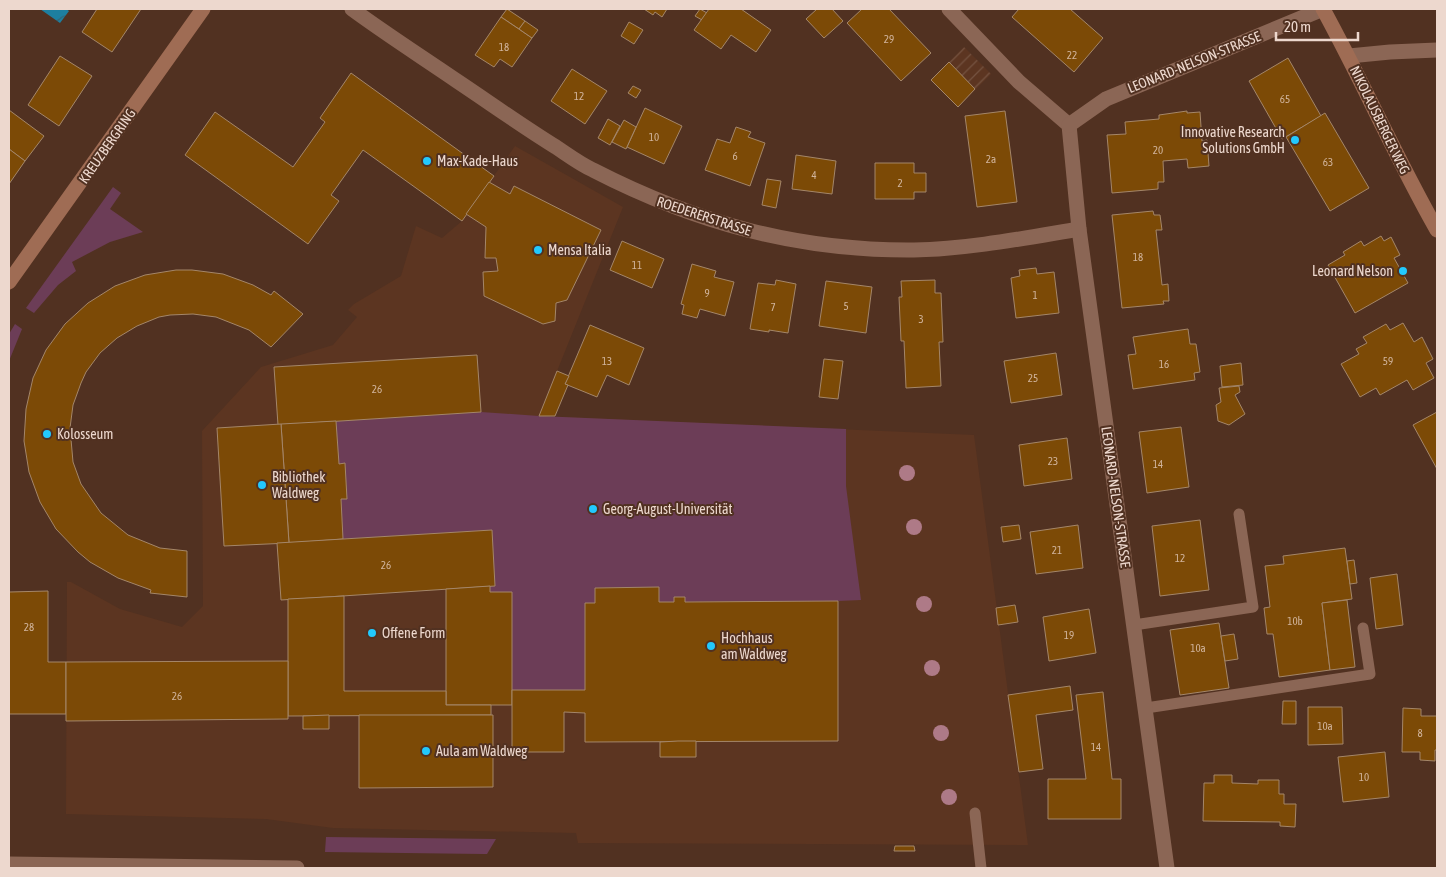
<svg xmlns="http://www.w3.org/2000/svg" width="1446" height="877" font-family="'Asap Condensed',sans-serif">
  <defs>
    <pattern id="industrial-furrows" width="10" height="10" patternUnits="userSpaceOnUse" patternTransform="scale(1.25)"><rect width="10" height="10" fill="#5c3521"/><path d="M-1 1l2-2M0 10L10 0M9 11l2-2" fill="none" stroke="#745240"/></pattern>
    <pattern id="water-waves" width="16" height="10" patternUnits="userSpaceOnUse" patternTransform="scale(1.25)"><rect width="16" height="10" fill="#1d7fa0"/><path d="M0 5q4-4 8 0t8 0" fill="none" stroke="#2e6679"/></pattern>
  </defs>
  <rect width="100%" height="100%" fill="#513121"/>
  <path fill="#5c3521" d="M515 146 623 207 539 416 974 435 1028 845 578 843 576 833 333 828 266 819 66 814 67 582H71L120 609 182 627 203 606 202 431 261 367 333 345 357 317 348 310 354 304 401 276 416 226 442 238 462 221Z"/>
  <path fill="url(#industrial-furrows)" d="M964 47 991 74 958 107 931 80Z"/>
  <g fill="#6c3d57">
    <path d="M113 187 121 193 110 209 143 232 110 242 72 262 76 271 58 285 34 313 26 308Z"/>
    <path d="M15 324 22 329 9 361V334Z"/>
    <path d="M481 412 539 416 846 429V486L861 600 838 601 659 602V587L595 588V603H585V690H512V592H490V586H495L492 530 343 539 341 499 347 498 345 464H339L336 421Z"/>
    <path d="M326 837 496 839 487 854H483L325 852Z"/>
  </g>
  <path fill="url(#water-waves)" d="M40 9H66L69 11 60 23Z"/>
  <g fill="#7c4a06" stroke="#a48669">
    <path d="M97 9H141L112 52 82 32Z"/>
    <path d="M507 9 525 21 519 29 501 17Z"/>
    <path d="M644 9H667L662 17 655 12 653 15Z"/>
    <path d="M700 9 707 13 702 20 695 16Z"/>
    <path d="M709 9H741L771 30 756 52 731 35 721 49 694 30Z"/>
    <path d="M817 9H832L843 21 824 38 806 19Z"/>
    <path d="M862 9H889L931 53 901 81 847 23Z"/>
    <path d="M1019 9H1070L1103 38 1074 72 1012 17Z"/>
    <path d="M501 17 532 38 512 67 500 59 494 67 475 55Z"/>
    <path d="M525 21 538 30 532 38 519 29Z"/>
    <path d="M629 22 643 30 634 44 621 36Z"/>
    <path d="M60 56 92 76 59 126 28 105Z"/>
    <path d="M1288 58 1321 116 1282 139 1249 81Z"/>
    <path d="M949 62 975 89 958 107 931 80Z"/>
    <path d="M572 69 607 91 585 124 551 101Z"/>
    <path d="M351 73 494 176 462 221 363 150 331 195 339 201 308 244 185 155 215 112 293 167 325 122 320 118Z"/>
    <path d="M633 86 641 90 636 98 628 93Z"/>
    <path d="M645 108 682 126 664 164 627 147Z"/>
    <path d="M9 110 44 136 25 161 9 149Z"/>
    <path d="M1005 111 1017 202 977 207 965 116Z"/>
    <path d="M1187 111V113L1200 112 1202 141 1207 140 1209 166 1188 168 1187 159 1163 161 1164 182H1158V189L1112 193 1107 135 1126 134 1125 122 1159 119V115Z"/>
    <path d="M1325 113 1369 188 1330 211 1286 137Z"/>
    <path d="M608 119 620 126 610 145 598 138Z"/>
    <path d="M624 120 636 127 626 149 612 142Z"/>
    <path d="M736 127 751 132 748 137 765 143 750 186 705 170 717 139 730 143Z"/>
    <path d="M9 149 25 161 9 184Z"/>
    <path d="M796 155 836 161 832 194 792 189Z"/>
    <path d="M875 163H914V173H926V192H914V199H875Z"/>
    <path d="M767 179 781 181 776 208 762 205Z"/>
    <path d="M489 182 510 194 514 186 601 230 567 300 556 303 555 321 543 324 484 296 483 272 498 271 496 258H485L486 227 466 214Z"/>
    <path d="M1153 211 1154 215H1160L1162 230H1156L1162 285 1168 284 1169 301H1163L1164 304 1122 308 1112 215Z"/>
    <path d="M1381 236 1384 241 1391 237 1400 255 1394 258 1408 283 1355 313 1328 265 1345 255 1343 252 1361 241 1364 246Z"/>
    <path d="M622 241 664 259 652 288 610 270Z"/>
    <path d="M692 264 716 271 714 277 734 282 725 316 700 309 697 318 682 314 684 305 681 304Z"/>
    <path d="M1036 268 1037 274 1054 272 1059 313 1016 318 1011 278 1020 276 1019 270Z"/>
    <path d="M176 270H192L223 274 253 285 271 295 274 291 303 314 271 347 249 330 216 317 193 314 170 315 159 317 137 326 117 338 100 353 86 372 81 383 73 405 70 428 73 462 81 484 101 513 128 535 160 548 187 551V597L150 593 151 590 118 578 90 562 78 552 56 529 40 502 29 472 24 441 26 409 33 378 46 350 65 324 88 303 115 286 145 275Z"/>
    <path d="M776 280 796 284 788 333 769 330V332L750 329 758 283 775 285Z"/>
    <path d="M935 280V293H941L943 342H939L941 386 906 388 904 341H901L899 297H902L901 281Z"/>
    <path d="M826 281 872 287 866 333 819 326Z"/>
    <path d="M1403 323 1414 342 1422 337 1433 359 1426 363 1434 378 1413 390 1407 380 1380 395 1376 388 1360 397 1341 364 1359 354 1356 349 1367 343 1363 337 1386 324 1390 330Z"/>
    <path d="M590 325 644 348 629 385 607 375 597 397 565 384Z"/>
    <path d="M1188 329 1190 344H1196L1200 372 1194 373 1195 380 1133 389 1128 355 1136 354 1133 337Z"/>
    <path d="M1056 353 1062 395 1011 403 1004 361Z"/>
    <path d="M477 355 481 412 278 425 274 367Z"/>
    <path d="M824 359 843 361 838 399 819 397Z"/>
    <path d="M1241 363 1243 385 1222 387 1220 366Z"/>
    <path d="M557 371 569 376 565 384 568 385 555 416H539Z"/>
    <path d="M1239 386 1240 392 1235 395 1245 414 1229 425 1218 421 1216 405 1221 402 1219 388Z"/>
    <path d="M1437 412V469L1413 425Z"/>
    <path d="M336 421 339 464 345 463 347 499H341L343 539 289 543 281 424Z"/>
    <path d="M281 424 289 543 224 546 217 428Z"/>
    <path d="M1181 427 1189 487 1147 493 1139 432Z"/>
    <path d="M1067 438 1072 479 1024 486 1019 445Z"/>
    <path d="M1200 520 1209 590 1160 596 1152 526Z"/>
    <path d="M1019 525 1021 539 1003 542 1001 527Z"/>
    <path d="M1078 525 1083 568 1036 574 1030 532Z"/>
    <path d="M492 530 495 586 281 600 277 543Z"/>
    <path d="M1345 548 1352 599 1322 603 1330 670 1279 677 1273 634H1267L1264 608 1270 607 1265 566 1284 564 1283 556Z"/>
    <path d="M1354 560 1357 583 1350 584 1347 561Z"/>
    <path d="M1397 574 1403 625 1376 629 1370 578Z"/>
    <path d="M490 586V592H512V705H446V589Z"/>
    <path d="M659 587V602H674V597H685V602L838 601V741L585 742V713L564 712V752H512V690H585V603H595V588Z"/>
    <path d="M48 591V662H66V714H9V592Z"/>
    <path d="M344 596V691H446V705H491V715L288 716V599Z"/>
    <path d="M1347 600 1355 667 1330 670 1322 603Z"/>
    <path d="M1015 605 1018 622 998 625 996 608Z"/>
    <path d="M1089 609 1096 653 1049 661 1043 617Z"/>
    <path d="M1219 623 1229 688 1180 695 1170 630Z"/>
    <path d="M1234 634 1238 659 1225 661 1221 636Z"/>
    <path d="M288 661V719L66 721V662Z"/>
    <path d="M1070 686 1073 710 1036 715 1043 769 1019 772 1008 695Z"/>
    <path d="M1103 692 1112 779H1121V819H1048V779H1086L1076 695Z"/>
    <path d="M1283 701H1296V724H1282Z"/>
    <path d="M1308 707H1342L1343 744 1308 745Z"/>
    <path d="M1403 708 1421 709V716H1437V750H1435V761L1420 760V752H1402Z"/>
    <path d="M329 715V729H303V716Z"/>
    <path d="M359 715H493V787L359 788Z"/>
    <path d="M678 741H696V757H660V742Z"/>
    <path d="M1385 752 1389 797 1343 802 1338 757Z"/>
    <path d="M1214 775H1232V783L1258 784V780H1279V794H1284V804H1296L1295 827 1280 826V822L1203 821 1204 783H1214Z"/>
    <path d="M895 846H914L915 851H894Z"/>
  </g>
  <g fill="none" stroke-linecap="round" stroke-linejoin="round">
    <g stroke="#8b6655" stroke-width="11">
      <path d="M1134 625 1253 607 1239 514"/>
      <path d="M1146 708 1370 674 1363 628"/>
      <path d="M975 813 981 868"/>
    </g>
    <g stroke="#8b6655" stroke-width="15">
      <path d="M352 9C386 34 422 57 457 81 490 103 522 126 556 147 568 155 580 164 593 170 696 223 798 251 914 250 969 249 1025 238 1079 229"/>
      <path d="M949 9 1019 82 1069 125 1079 229 1167 868"/>
      <path d="M1349 56 1390 52 1437 50"/>
      <path d="M1069 125 1106 99 1323 9"/>
      <path d="M9 864 297 868"/>
    </g>
    <g stroke="#9f6c54" stroke-width="15">
      <path d="M1323 9C1363 82 1396 158 1437 230"/>
      <path d="M9 282 203 9"/>
    </g>
  </g>
  <g fill="#ae7a87">
    <circle cx="907" cy="473" r="8"/>
    <circle cx="914" cy="527" r="8"/>
    <circle cx="924" cy="604" r="8"/>
    <circle cx="932" cy="668" r="8"/>
    <circle cx="941" cy="733" r="8"/>
    <circle cx="949" cy="797" r="8"/>
  </g>
  <g fill="#22c9fd" stroke="#513121" stroke-width="2">
    <circle cx="1295" cy="140" r="5"/>
    <circle cx="427" cy="161" r="5"/>
    <circle cx="538" cy="250" r="5"/>
    <circle cx="1403" cy="271" r="5"/>
    <circle cx="47" cy="434" r="5"/>
    <circle cx="262" cy="485" r="5"/>
    <circle cx="593" cy="509" r="5"/>
    <circle cx="372" cy="633" r="5"/>
    <circle cx="711" cy="646" r="5"/>
    <circle cx="426" cy="751" r="5"/>
  </g>
  <g text-anchor="middle" dominant-baseline="central" stroke-width="4" stroke-linejoin="round" paint-order="stroke">
    <g font-size="11" fill="#d1b49c">
      <text x="889" y="39">29</text>
      <text x="504" y="47">18</text>
      <text x="1072" y="55">22</text>
      <text x="579" y="96">12</text>
      <text x="1285" y="99">65</text>
      <text x="654" y="137">10</text>
      <text x="1158" y="150">20</text>
      <text x="735" y="156">6</text>
      <text x="991" y="159">2a</text>
      <text x="1328" y="162">63</text>
      <text x="814" y="175">4</text>
      <text x="900" y="183">2</text>
      <text x="1138" y="257">18</text>
      <text x="637" y="265">11</text>
      <text x="707" y="293">9</text>
      <text x="1035" y="295">1</text>
      <text x="846" y="306">5</text>
      <text x="773" y="307">7</text>
      <text x="921" y="319">3</text>
      <text x="607" y="361">13</text>
      <text x="1388" y="361">59</text>
      <text x="1164" y="364">16</text>
      <text x="1033" y="378">25</text>
      <text x="377" y="389">26</text>
      <text x="1053" y="461">23</text>
      <text x="1158" y="464">14</text>
      <text x="1057" y="550">21</text>
      <text x="1180" y="558">12</text>
      <text x="386" y="565">26</text>
      <text x="1295" y="621">10b</text>
      <text x="29" y="627">28</text>
      <text x="1069" y="635">19</text>
      <text x="1198" y="648">10a</text>
      <text x="177" y="696">26</text>
      <text x="1325" y="726">10a</text>
      <text x="1420" y="733">8</text>
      <text x="1096" y="747">14</text>
      <text x="1364" y="777">10</text>
    </g>
    <g font-size="14" fill="#edd8ce" stroke="#513121">
      <text transform="translate(1194 62) rotate(-22)">LEONARD-NELSON-STRASSE</text>
      <text transform="translate(1380 120) rotate(64)">NIKOLAUSBERGER WEG</text>
      <text transform="translate(107 146) rotate(-55)">KREUZBERGRING</text>
      <text transform="translate(704 216) rotate(18)">ROEDERERSTRASSE</text>
      <text transform="translate(1116 497) rotate(82)">LEONARD-NELSON-STRASSE</text>
    </g>
    <g font-size="14" fill="#edd8ce" stroke="#513121" text-anchor="start">
      <text x="1285" y="132" text-anchor="end">Innovative Research<tspan x="1285" dy="16">Solutions GmbH</tspan></text>
      <text x="437" y="161">Max-Kade-Haus</text>
      <text x="548" y="250">Mensa Italia</text>
      <text x="1393" y="271" text-anchor="end">Leonard Nelson</text>
      <text x="57" y="434">Kolosseum</text>
      <text x="272" y="477">Bibliothek<tspan x="272" dy="16">Waldweg</tspan></text>
      <text x="603" y="509">Georg-August-Universität</text>
      <text x="382" y="633">Offene Form</text>
      <text x="721" y="638">Hochhaus<tspan x="721" dy="16">am Waldweg</tspan></text>
      <text x="436" y="751">Aula am Waldweg</text>
    </g>
  </g>
  <rect width="1446" height="877" fill="none" stroke="#edd8ce" stroke-width="20"/>
  <path d="M1276 32v8h82v-8" fill="none" stroke="#edd8ce" stroke-width="2.5"/>
  <text x="1284" y="32" font-size="15" fill="#edd8ce" stroke="#513121" stroke-width="4" paint-order="stroke">20 m</text>
</svg>
